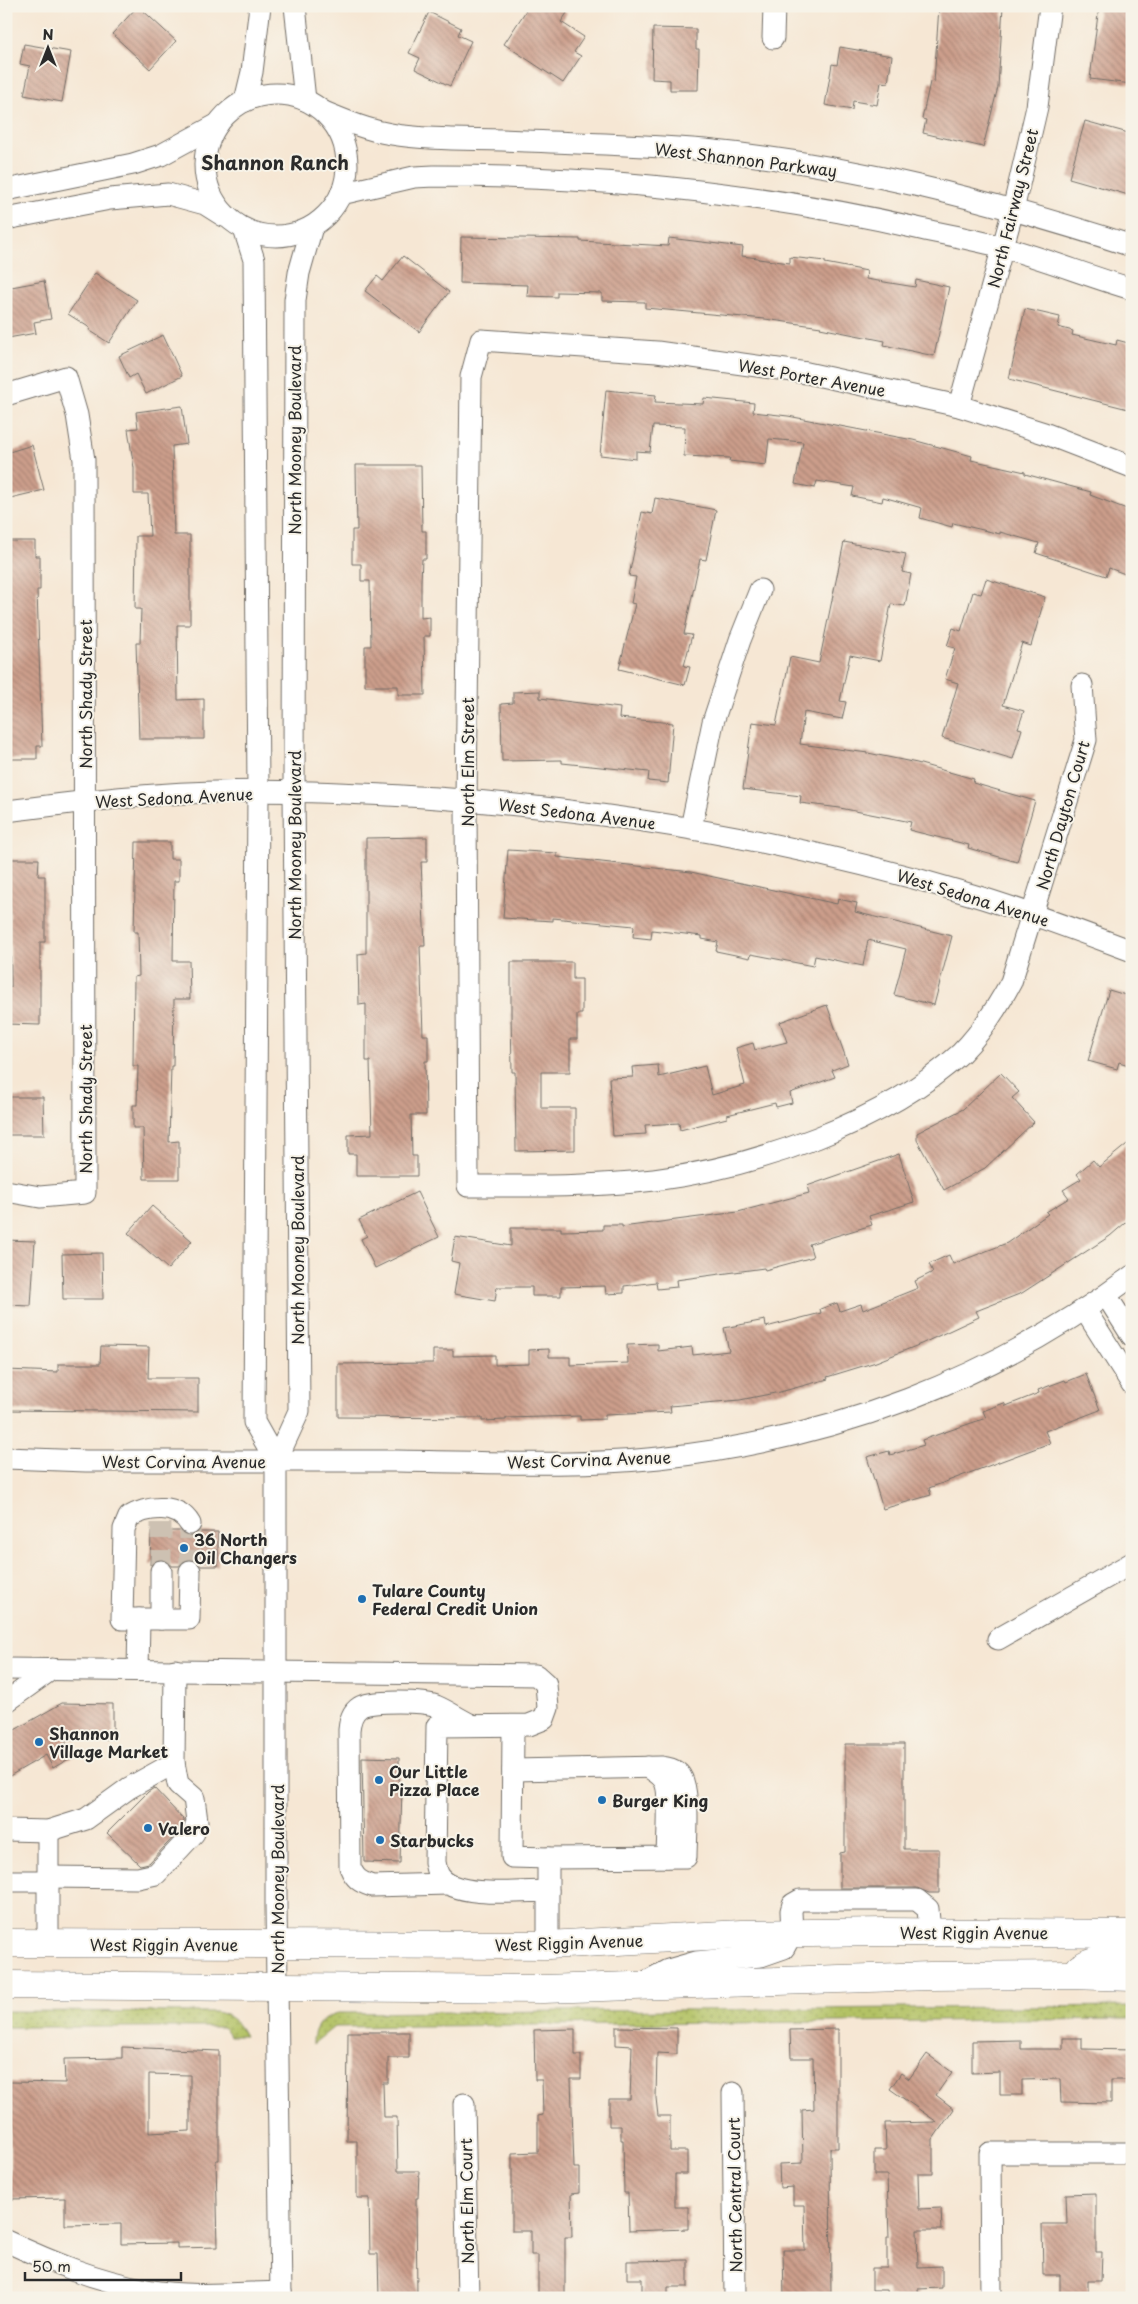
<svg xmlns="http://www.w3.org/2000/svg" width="1138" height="2304" font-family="'Playpen Sans',sans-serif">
  <defs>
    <pattern id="park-dots" width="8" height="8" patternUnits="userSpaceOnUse" patternTransform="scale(1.25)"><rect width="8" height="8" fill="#b3c265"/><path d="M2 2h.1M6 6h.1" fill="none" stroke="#929e53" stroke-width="1.8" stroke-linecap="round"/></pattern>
    <pattern id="building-back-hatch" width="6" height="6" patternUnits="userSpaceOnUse" patternTransform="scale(1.25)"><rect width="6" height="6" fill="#cc9e8b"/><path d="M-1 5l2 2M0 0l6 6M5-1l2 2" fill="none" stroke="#a68172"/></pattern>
  </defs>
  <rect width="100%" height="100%" fill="#f7f3e8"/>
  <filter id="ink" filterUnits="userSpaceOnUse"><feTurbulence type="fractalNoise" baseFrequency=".02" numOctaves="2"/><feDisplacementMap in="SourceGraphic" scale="10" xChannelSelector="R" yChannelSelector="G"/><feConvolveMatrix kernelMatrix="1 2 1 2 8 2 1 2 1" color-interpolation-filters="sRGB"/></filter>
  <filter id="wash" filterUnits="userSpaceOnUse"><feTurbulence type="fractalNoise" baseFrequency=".0096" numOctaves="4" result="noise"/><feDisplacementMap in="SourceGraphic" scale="20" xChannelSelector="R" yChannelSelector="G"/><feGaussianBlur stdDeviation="1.12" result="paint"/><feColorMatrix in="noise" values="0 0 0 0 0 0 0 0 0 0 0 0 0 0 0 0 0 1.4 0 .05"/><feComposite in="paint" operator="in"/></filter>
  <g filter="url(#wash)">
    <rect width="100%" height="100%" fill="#f6e7d4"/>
    <g fill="url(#park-dots)" stroke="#6f7648">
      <path d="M1132 2006V2019L334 2027 313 2044C313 2026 321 2018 338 2013Z"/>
      <path d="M6 2011 216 2012C232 2015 238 2023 245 2036H230L223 2027H6Z"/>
    </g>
    <g id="blocks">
      <g fill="url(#building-back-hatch)" fill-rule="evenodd">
        <path d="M138 6 176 41 150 69 112 34Z"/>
        <path d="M529 6H557L567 13 561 22 584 37 574 52 581 56 563 83 504 44Z"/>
        <path d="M939 6H1003L998 87 983 147 923 133 926 120 922 119 930 82 934 83Z"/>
        <path d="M1099 6H1132V84L1090 79Z"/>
        <path d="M429 12 461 28 458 35 471 41 450 86 415 69 420 58 409 53Z"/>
        <path d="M653 28 696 29V49H699L698 90H670V80L652 79Z"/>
        <path d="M24 44 71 52 62 102 24 95 30 66 20 64Z"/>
        <path d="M840 47 892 56 888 83 881 82 877 105 853 101 852 110 825 105 832 64 837 65Z"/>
        <path d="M1085 121 1132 134V196L1069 178Z"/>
        <path d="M461 237 580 239V241L668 246 669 238 743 247 742 256 758 258V259L790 263V257L825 261V263L867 271 866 279 915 287 916 280 949 287 934 356 884 345 885 341 820 328 821 327 765 319 645 308V302L602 301V293L557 292V297L527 296 528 285 460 283Z"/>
        <path d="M403 256 449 292 419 332 365 291 377 276 383 281Z"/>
        <path d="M95 273 137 300 109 343 89 330 90 328 68 314Z"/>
        <path d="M44 281 51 319 34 322 36 333 8 338 6 288Z"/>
        <path d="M1025 309 1060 317 1058 327 1073 331 1072 335 1116 345 1117 340 1132 344V410L1009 379Z"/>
        <path d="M163 335 182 376 146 394 136 374 129 378 119 356Z"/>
        <path d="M606 390 656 395 655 402 703 404 704 398 754 403 753 412 788 416 913 440 972 456 971 460 1025 472V474L1091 492 1090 495 1132 511V556L1125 574 1109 568 1106 576 1036 553 1039 543 1000 532V534L953 523 952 527 920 518 922 508 883 497 882 502 852 496 854 487 817 481 815 488 795 484 803 442 769 439 766 465 729 461 730 458 684 456 685 427 653 426 650 452 636 451V459L600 455Z"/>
        <path d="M182 406 187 444 172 446 174 535H190V625H177L178 700 204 699V739H139L136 643H140L141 609H135L136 536H150L148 494H134V468L128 429 138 428 136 412Z"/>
        <path d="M32 445 44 490 6 499V453Z"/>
        <path d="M356 465H421L422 531H426V559H422L421 581V618L430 617V636H424L425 695H398V686H365V646H371L370 581H361V564H352V530H357Z"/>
        <path d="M655 498 716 510 706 560 700 559 684 634 692 635 684 666 690 667 685 685 619 669 635 604 631 603 636 577 629 576 642 512 652 514Z"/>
        <path d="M6 541H35V556H40V590H37L42 746H37V759H6Z"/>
        <path d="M844 542 906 554 902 572 911 574 905 606 891 604 880 661 850 655 840 701 846 702 842 719 804 712 800 744 868 753 917 763 974 779 973 783 1035 801 1017 862 968 848 969 845 909 830 911 822 840 808 800 803 801 796 743 789 752 722 776 725 790 657 819 663Z"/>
        <path d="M986 579 1045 597 1031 646 1022 643 1003 705 1024 711 1018 728 1022 729 1013 759 942 738 958 683 945 679 955 648 947 646 953 628 961 631 973 592 981 594Z"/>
        <path d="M540 691V698L620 708 619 718 673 723 668 783 648 781 649 772 562 763V760L502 761 501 704 513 703V692Z"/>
        <path d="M427 837V862H421L425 946H420L423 1035H428V1061H425L426 1115H411L412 1156H417V1176H356V1154H348V1135L372 1134 370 1061H366V1004L359 1005 358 954 366 953V838Z"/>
        <path d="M136 842H170V859H179V881H174L173 961H189L190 999H174L173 1066H171L169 1142 179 1141V1179H144L143 1128H133V1105H137L138 1066H133L134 977 139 976 138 932H134Z"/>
        <path d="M508 850 557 853V857L691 872 837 904 838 899 857 903 855 912 952 936 934 1005 894 995 906 949 868 940 863 966 815 956 813 966 751 954 750 958 716 951 718 942 702 939V936L652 930 651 939 633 937 634 926 553 918V921L503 918Z"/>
        <path d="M9 859H39L38 876H45V942H40V1025L6 1024V987H11Z"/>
        <path d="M511 962H573V979H582V1014H577V1039H570V1072H541V1108H575V1150L516 1151 515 1072H512L511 1013Z"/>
        <path d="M1109 990 1132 997V1066L1119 1062 1117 1069 1088 1061Z"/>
        <path d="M827 1005 848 1064 832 1070 835 1077 790 1093 792 1103 776 1107 775 1103 727 1115V1118L680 1130 679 1123 645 1125 646 1134 613 1136 609 1078 633 1077 632 1067 658 1065 659 1077 705 1066 712 1095 745 1085 736 1048 753 1043 755 1050 787 1042 780 1022Z"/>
        <path d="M1001 1073 1019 1092 1012 1098 1034 1122 985 1168 944 1190 917 1140V1133L963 1109Z"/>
        <path d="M6 1097H43L44 1135H6Z"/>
        <path d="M1132 1140V1217L1110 1236 1022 1293 976 1311 979 1317 921 1344 876 1362 827 1377 828 1379 780 1392 740 1400 670 1406 671 1412 605 1415V1419L580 1420V1416L506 1418V1420L482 1421V1418L338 1417V1364L433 1363V1350H453V1356L495 1355V1365L529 1364V1350L549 1349V1357H570V1365L628 1363 627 1345 658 1344V1351L692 1347 693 1355 729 1351 724 1328 765 1320 766 1327 821 1313 820 1309 837 1303 840 1311 861 1304 863 1310 918 1288 915 1281 933 1272 929 1264 949 1255 953 1264 1007 1243 1048 1214 1046 1212 1069 1198 1063 1190 1081 1179 1077 1174 1093 1160 1099 1167Z"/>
        <path d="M899 1154 914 1202 869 1216 872 1225 809 1244 813 1257 765 1270 764 1268 676 1280 677 1287 657 1289 656 1282 624 1286V1293L606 1294 605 1286 561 1287V1296H532V1287H497L495 1301 454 1294 459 1263 451 1261 455 1237 511 1246V1228H561V1231L603 1230V1225H622V1227L738 1212 809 1193 807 1186Z"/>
        <path d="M417 1192 439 1237 375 1268 361 1239 367 1236 359 1220Z"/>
        <path d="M152 1206 192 1241 168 1269 128 1233Z"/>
        <path d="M6 1240 35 1241 31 1306 6 1305Z"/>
        <path d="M102 1253 103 1299H63L62 1254Z"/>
        <path d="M101 1346 149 1347 148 1378H198V1412L6 1410V1370L58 1372V1364H100Z"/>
        <path d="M1086 1374 1100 1410 1045 1431 1050 1443 929 1488 931 1495 883 1509 867 1457 889 1451 890 1455 924 1445 922 1440 986 1418 983 1411 1004 1403 1006 1406 1039 1393 1038 1390 1065 1380 1066 1382Z"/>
        <path d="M151 1531H180L185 1535 191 1536 200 1532H218V1566H201L197 1561 191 1559 184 1560 179 1566H172L168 1560 161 1559 155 1560 150 1565Z"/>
        <path d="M62 1703 113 1704V1739H64L74 1756 53 1768 46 1755 6 1778V1735Z"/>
        <path d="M845 1744H904V1849H939V1893H929L917 1888H840V1853L845 1852Z"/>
        <path d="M362 1757 399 1758V1786H402L400 1863 364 1862Z"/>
        <path d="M154 1788 184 1820 183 1827 149 1863 140 1865 107 1833 148 1792Z"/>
        <path d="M616 2027 677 2028V2054L657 2053 656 2098 658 2116H670V2151H687V2174H675V2207H688V2229L629 2231 628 2193H624L623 2140H621V2126H609V2099H630L632 2046 616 2045Z"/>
        <path d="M575 2029V2055H581V2079H571L574 2168H579V2193L571 2194 572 2237H565V2298H538V2255H531V2231H512V2153L538 2152V2116L543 2115 542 2080H535L534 2030Z"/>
        <path d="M838 2029V2148H830L831 2298H784L783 2250H805L804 2205H793V2187L780 2188 779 2164 803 2163 802 2110 814 2109 813 2058H791L790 2030Z"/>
        <path d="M348 2032H409V2058H388V2083H383L384 2117H397L398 2171H419L418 2198H416L417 2298H379L378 2254H370L369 2198H357V2141H347Z"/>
        <path d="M1063 2038H1082V2049L1132 2050V2080H1111V2103L1061 2102 1060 2079 1022 2080V2095H1000V2072L972 2073V2041L1021 2040V2049H1063Z"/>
        <path d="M122 2047 219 2051V2160H216L218 2247 177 2248V2243L121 2244V2224L65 2225V2198L10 2199V2082L65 2083 64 2059 122 2058ZM149 2074 190 2075V2131L149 2133Z"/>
        <path d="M927 2054 952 2072 936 2095 954 2109 933 2139V2174H918L919 2209 941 2208 942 2230H917L918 2267 942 2266V2288L918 2289 919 2298H888L887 2290H872V2268H887V2238H889L887 2175H874V2150H886L885 2123 937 2122 890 2089 901 2073 909 2079Z"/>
        <path d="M1096 2193V2252H1102L1101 2281H1088V2298H1060V2275H1043L1042 2224H1067L1066 2194Z"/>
        <path d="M688 2260V2287H668V2298H642V2279H627V2261Z"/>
      </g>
    </g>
  </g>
  <g filter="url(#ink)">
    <use href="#blocks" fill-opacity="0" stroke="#726d66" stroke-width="1"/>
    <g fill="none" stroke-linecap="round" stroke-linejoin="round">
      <g stroke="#cdc1b2" stroke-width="21" stroke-dasharray="21 11" stroke-linecap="butt">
        <path d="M161 1571V1523"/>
        <path d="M190 1571V1524"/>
      </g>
      <g stroke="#726d66" stroke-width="23">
        <g id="minor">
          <path d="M295 6 305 100"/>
          <path d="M773 38 774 6"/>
          <circle cx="276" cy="165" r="71"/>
          <path d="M245 101 252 72 260 6"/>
          <path d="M324 112C346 121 367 130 391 134 427 140 465 139 502 140 570 143 637 144 705 150 850 164 993 201 1132 246"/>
          <path d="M6 190 133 164 161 155 218 124"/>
          <path d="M341 194 414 177 434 176C598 176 761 192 921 229 948 235 976 240 1002 247 1046 259 1088 276 1132 289"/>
          <path d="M6 219 110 199 168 194 205 204 224 216"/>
          <path d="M244 229 254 260 258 792 254 1422 276 1461"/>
          <path d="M6 395 66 377 77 415 84 460 85 1193 40 1197 6 1191"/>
          <path d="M959 406 1013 210 1037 107 1050 6"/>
          <path d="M1082 685 1086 740 1011 982C997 1008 982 1032 961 1053 885 1123 755 1167 654 1180 592 1187 530 1186 468 1186L466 800 471 377 481 340 657 352 807 373 959 406 1044 433 1132 467"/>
          <path d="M6 811C56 805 105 798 155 795 249 788 344 792 437 798 617 811 796 842 969 894 1024 910 1078 931 1132 951"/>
          <path d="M691 828 713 722 740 640 760 590"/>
          <path d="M1106 1295 1132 1336"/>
          <path d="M1085 1310 1132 1384"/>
          <path d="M6 1458 86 1461C190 1461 294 1461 397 1461 484 1462 573 1467 659 1458 831 1440 993 1380 1132 1276"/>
          <path d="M190 1571 189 1619H122L124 1529 129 1517C148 1506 178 1503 190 1524"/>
          <path d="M161 1619V1571"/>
          <path d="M998 1639 1132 1563"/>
          <path d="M6 1669 536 1675 546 1684 548 1708 544 1719 529 1725 437 1726 435 1862C436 1867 437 1873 440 1877 457 1899 522 1891 548 1891V1945"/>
          <path d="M138 1670 139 1619"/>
          <path d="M6 1702 52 1669"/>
          <path d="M513 1726 512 1857 548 1858V1891"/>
          <path d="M648 1767C654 1771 662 1775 665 1782 671 1795 667 1841 667 1857"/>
          <path d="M513 1770 661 1767C668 1768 674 1769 679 1774 691 1786 686 1839 686 1857L548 1858"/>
          <path d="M6 1830 48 1831 86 1819 129 1788 174 1763 175 1670"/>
          <path d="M48 1877 138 1878 156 1874 194 1833 197 1821 194 1798 178 1784 174 1763"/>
          <path d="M6 1881H48"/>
          <path d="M448 1884 372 1886C360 1882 355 1879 350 1867L349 1730C350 1720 352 1712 360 1707 370 1700 425 1701 436 1706 448 1711 459 1719 470 1724"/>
          <path d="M48 1943V1831"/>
          <path d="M642 1984 668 1970 696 1962 761 1956 784 1948 792 1933 791 1911 793 1904 800 1900H917L928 1909 930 1932"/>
          <path d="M733 2093 735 2298"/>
          <path d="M464 2104 468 2298"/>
          <path d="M6 2241C53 2263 95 2280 147 2290 190 2298 238 2293 281 2292"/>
          <path d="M281 2298 276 1905V1461L299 1411 294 792 295 300 299 273 312 227"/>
          <path d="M991 2298 990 2153H1132"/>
        </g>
      </g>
      <g stroke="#726d66" stroke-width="29">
        <g id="major">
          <path d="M6 1943 548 1945 741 1934 885 1932 1132 1934"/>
          <path d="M1080 1968C1095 1957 1113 1957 1132 1956"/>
          <path d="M6 1985 543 1989 930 1976 1071 1975 1132 1977"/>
        </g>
      </g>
      <use href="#minor" stroke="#fff" stroke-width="21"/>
      <use href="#major" stroke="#fff" stroke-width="28"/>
    </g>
  </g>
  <g fill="#1f6fb2" stroke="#f7f3e8" stroke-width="2">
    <circle cx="184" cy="1548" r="5"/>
    <circle cx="362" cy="1599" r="5"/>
    <circle cx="39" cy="1742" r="5"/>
    <circle cx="379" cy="1780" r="5"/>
    <circle cx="602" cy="1800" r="5"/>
    <circle cx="148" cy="1828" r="5"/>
    <circle cx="380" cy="1840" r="5"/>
  </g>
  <g text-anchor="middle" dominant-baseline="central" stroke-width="4" stroke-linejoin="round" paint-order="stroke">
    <g font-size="16" fill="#2b2b2b" stroke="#f7f3e8">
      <text transform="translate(746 159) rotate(7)">West Shannon Parkway</text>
      <text transform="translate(1012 208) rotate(-76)">North Fairway Street</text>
      <text transform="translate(812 377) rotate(10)">West Porter Avenue</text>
      <text transform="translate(294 440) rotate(-90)">North Mooney Boulevard</text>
      <text transform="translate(85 694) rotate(-90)">North Shady Street</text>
      <text transform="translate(467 762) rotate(-90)">North Elm Street</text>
      <text transform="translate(174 797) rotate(-3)">West Sedona Avenue</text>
      <text transform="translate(577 813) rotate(7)">West Sedona Avenue</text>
      <text transform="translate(1062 815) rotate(-74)">North Dayton Court</text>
      <text transform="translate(294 845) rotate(-90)">North Mooney Boulevard</text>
      <text transform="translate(973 897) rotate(17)">West Sedona Avenue</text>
      <text transform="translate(85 1099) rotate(-90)">North Shady Street</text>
      <text transform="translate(297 1250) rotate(-90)">North Mooney Boulevard</text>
      <text transform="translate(589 1459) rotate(-2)">West Corvina Avenue</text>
      <text x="184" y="1461">West Corvina Avenue</text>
      <text transform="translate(277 1879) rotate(-90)">North Mooney Boulevard</text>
      <text x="974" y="1932">West Riggin Avenue</text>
      <text transform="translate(569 1942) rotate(-2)">West Riggin Avenue</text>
      <text x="164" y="1944">West Riggin Avenue</text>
      <text transform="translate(734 2195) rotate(-91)">North Central Court</text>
      <text transform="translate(466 2201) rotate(-91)">North Elm Court</text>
    </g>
    <g font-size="16" font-weight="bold" fill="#2b2b2b" stroke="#f7f3e8" text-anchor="start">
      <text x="194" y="1539">36 North<tspan x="194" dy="18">Oil Changers</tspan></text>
      <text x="372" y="1590">Tulare County<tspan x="372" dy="18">Federal Credit Union</tspan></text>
      <text x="49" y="1733">Shannon<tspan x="49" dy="18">Village Market</tspan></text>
      <text x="389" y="1771">Our Little<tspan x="389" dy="18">Pizza Place</tspan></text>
      <text x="612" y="1800">Burger King</text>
      <text x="158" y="1828">Valero</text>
      <text x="390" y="1840">Starbucks</text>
    </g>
    <g font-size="19" font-weight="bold" fill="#2b2b2b" stroke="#f7f3e8">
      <text x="275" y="162">Shannon Ranch</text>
    </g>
  </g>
  <rect width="1138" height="2304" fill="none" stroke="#f7f3e8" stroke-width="25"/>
  <g transform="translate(48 48)" stroke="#f7f3e8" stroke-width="4" paint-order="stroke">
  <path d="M0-4L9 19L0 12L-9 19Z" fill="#2b2b2b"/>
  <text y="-8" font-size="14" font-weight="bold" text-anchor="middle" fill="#2b2b2b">N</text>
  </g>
  <path d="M25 2272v8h156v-8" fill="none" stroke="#2b2b2b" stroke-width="2.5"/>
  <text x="32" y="2272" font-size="15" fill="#2b2b2b" stroke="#f7f3e8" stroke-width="4" paint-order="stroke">50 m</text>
</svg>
